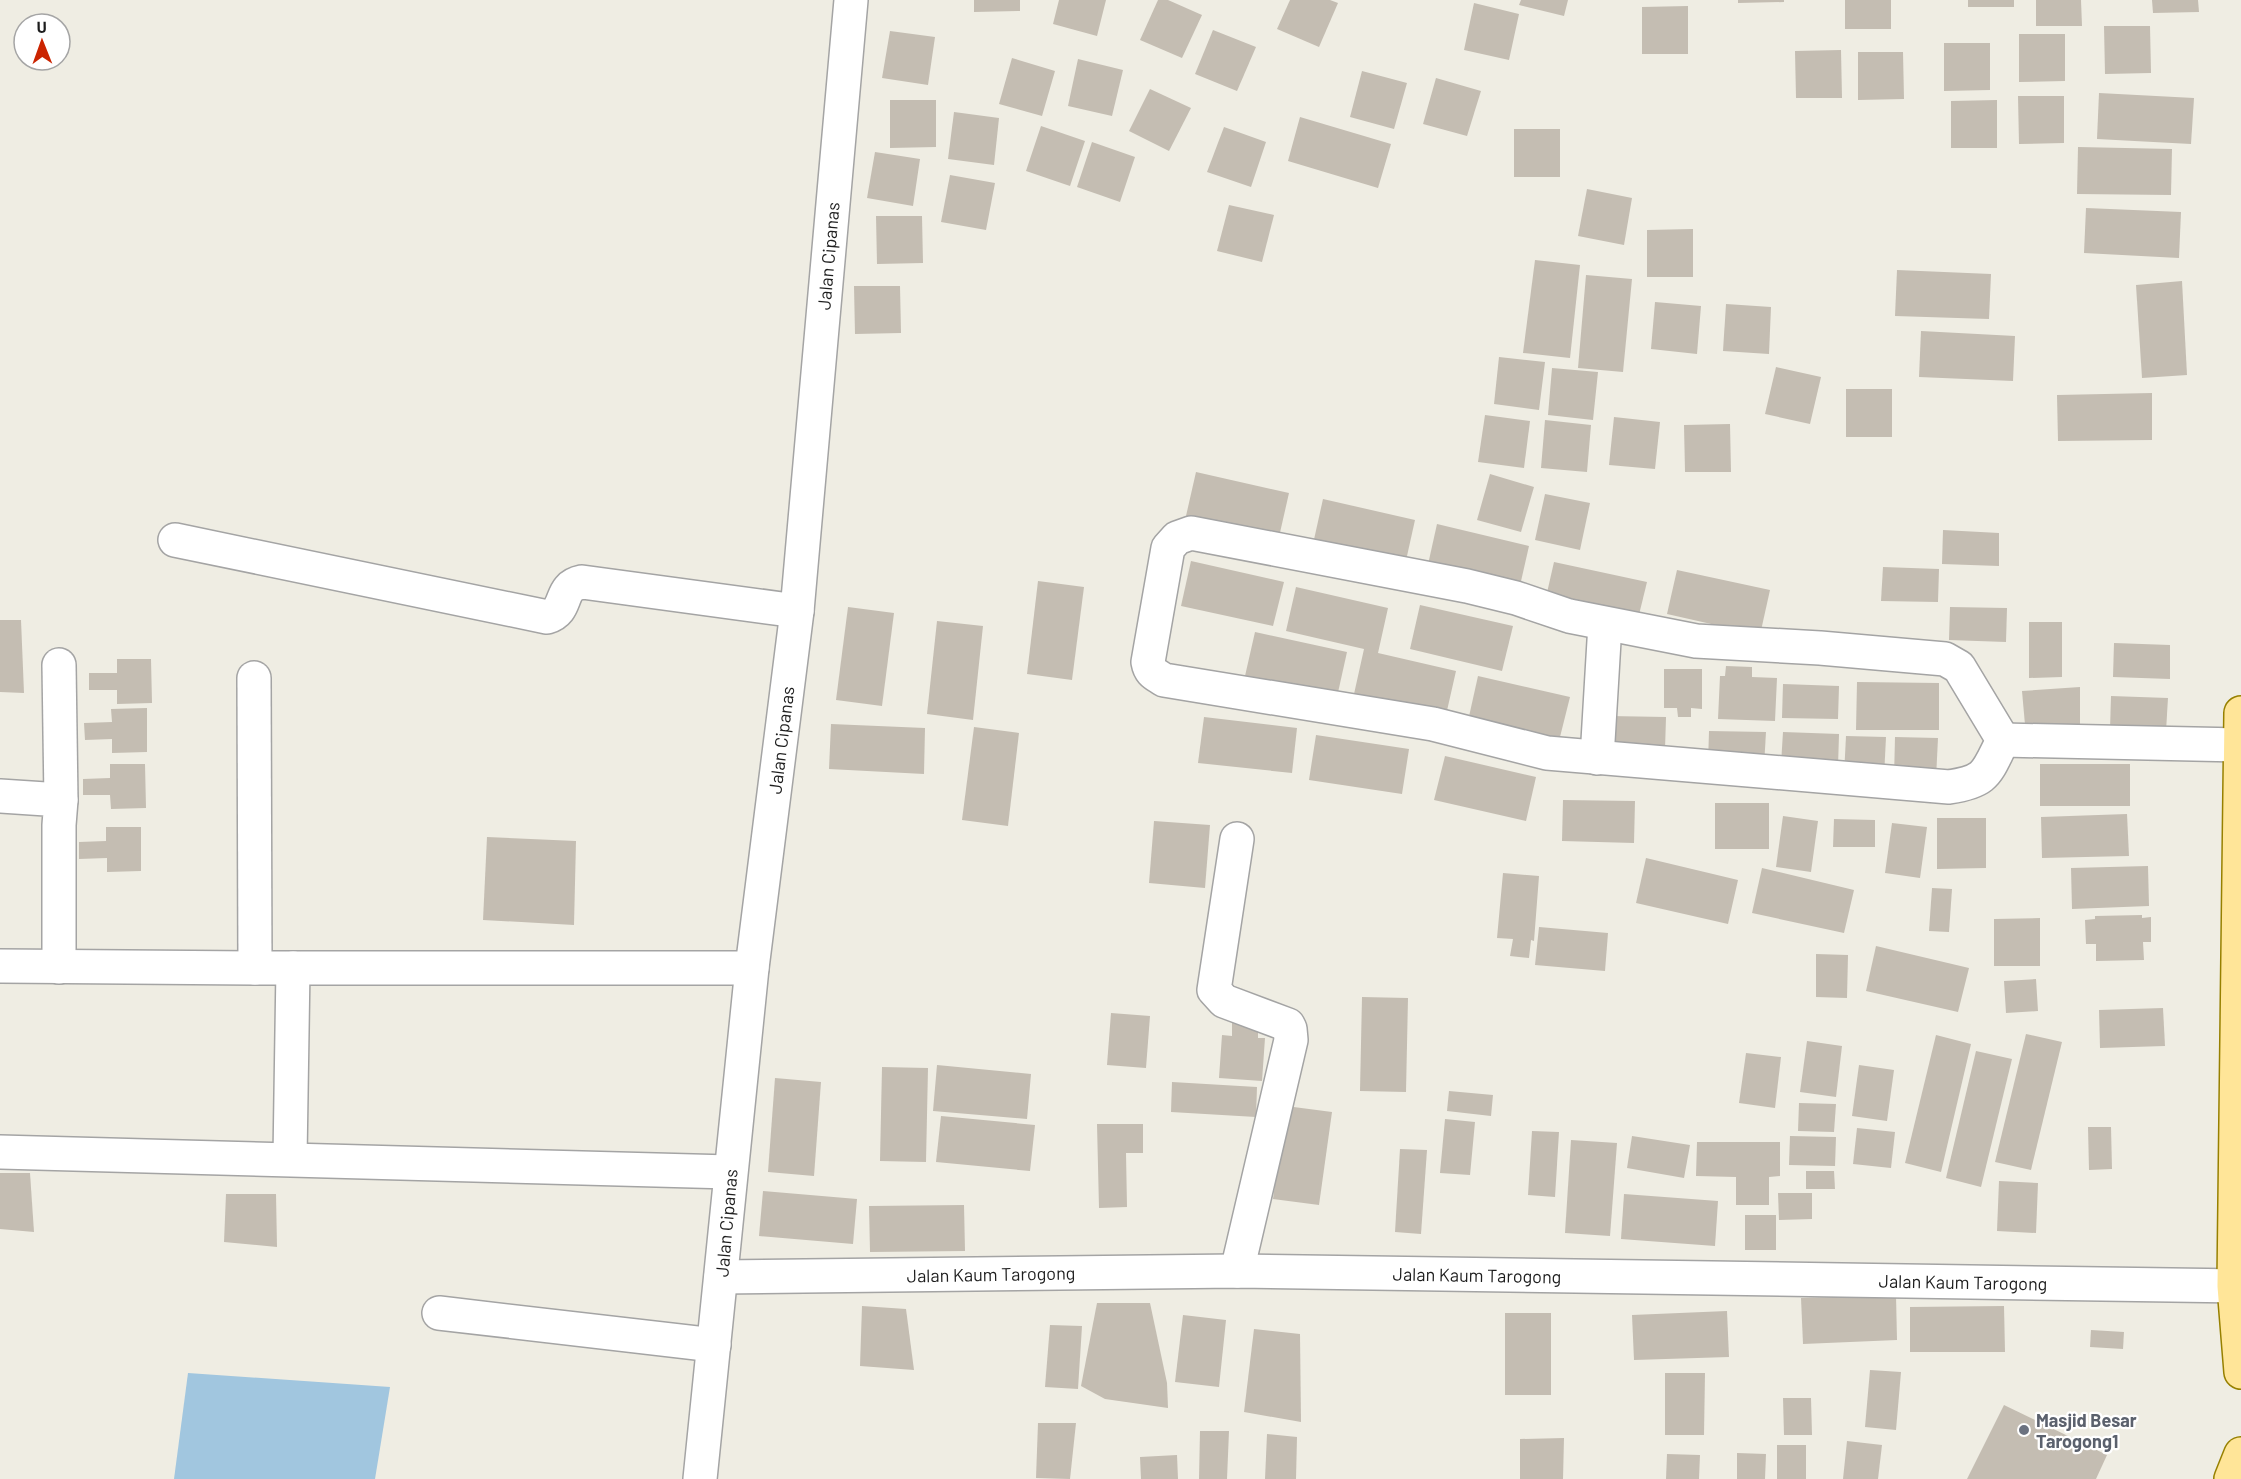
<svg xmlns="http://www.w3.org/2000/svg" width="2241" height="1479" font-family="Barlow,sans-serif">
  <rect width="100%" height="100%" fill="#efede3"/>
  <path fill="#a1c6df" d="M188 1373 390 1387 375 1479H174Z"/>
  <g fill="#c4bdb2">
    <path d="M974 0H1020V11L974 12Z"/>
    <path d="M1059 0H1106L1097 36 1053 24Z"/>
    <path d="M1158 0H1168L1202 15 1182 58 1140 40Z"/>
    <path d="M1290 0H1330L1338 3 1319 47 1277 29Z"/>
    <path d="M1521 0H1568L1564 16 1519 5Z"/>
    <path d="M1738 0H1784V2L1738 3Z"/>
    <rect x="1845" y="0" width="46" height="29"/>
    <rect x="1968" y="0" width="46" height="7"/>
    <path d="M2036 0H2081L2082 26H2036Z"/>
    <path d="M2152 0H2198L2199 12 2153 13Z"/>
    <path d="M1474 3 1519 14 1509 60 1464 50Z"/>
    <path d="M1688 6V54H1642V7Z"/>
    <path d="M2104 26H2150L2151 73 2105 74Z"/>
    <path d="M1213 30 1256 47 1237 91 1195 74Z"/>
    <path d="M890 31 935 37 928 85 882 78Z"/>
    <path d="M2019 34H2065V81L2019 82Z"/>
    <path d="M1944 43H1990V90L1944 91Z"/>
    <path d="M1841 50 1842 98H1796L1795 51Z"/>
    <path d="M1858 52H1903L1904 99 1858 100Z"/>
    <path d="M1012 58 1055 71 1042 116 999 104Z"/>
    <path d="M1078 59 1123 70 1112 116 1068 106Z"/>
    <path d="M1362 71 1407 83 1394 129 1350 117Z"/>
    <path d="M1436 78 1481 91 1467 136 1423 124Z"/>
    <path d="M1150 89 1191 108 1169 151 1129 131Z"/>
    <path d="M2099 93 2194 98 2191 144 2097 139Z"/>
    <path d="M2018 96H2064V143L2019 144Z"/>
    <path d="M890 100H936V147L890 148Z"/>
    <path d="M1997 100V148H1951V101Z"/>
    <path d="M954 112 999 118 994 165 948 159Z"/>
    <path d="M1300 117 1391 144 1378 188 1288 161Z"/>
    <path d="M1041 126 1085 141 1070 186 1026 171Z"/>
    <path d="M1224 127 1266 142 1251 187 1207 172Z"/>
    <rect x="1514" y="129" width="46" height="48"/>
    <path d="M1092 142 1135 157 1120 202 1077 187Z"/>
    <path d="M2078 147 2172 149 2171 195 2077 194Z"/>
    <path d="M875 152 920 159 913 206 867 198Z"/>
    <path d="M950 175 995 183 986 230 941 222Z"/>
    <path d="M1587 189 1632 198 1624 245 1578 236Z"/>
    <path d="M1229 205 1274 215 1262 262 1217 251Z"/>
    <path d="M2086 208 2181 212 2179 258 2084 253Z"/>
    <path d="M876 216H922L923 263 877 264Z"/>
    <path d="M1693 229V277H1647V230Z"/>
    <path d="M1535 260 1580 265 1570 358 1523 353Z"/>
    <path d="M1897 270 1991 274 1989 319 1895 316Z"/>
    <path d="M1586 275 1632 279 1623 372 1578 368Z"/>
    <path d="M2182 281 2187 375 2142 378 2136 285Z"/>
    <path d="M854 286H900L901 333 855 334Z"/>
    <path d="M1655 302 1701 306 1697 354 1651 349Z"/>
    <path d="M1726 304 1771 307 1769 354 1723 351Z"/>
    <path d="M1921 331 2015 336 2013 381 1919 377Z"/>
    <path d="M1499 357 1545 362 1539 410 1494 404Z"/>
    <path d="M1776 367 1821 377 1810 424 1765 414Z"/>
    <path d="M1552 368 1598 372 1593 420 1548 415Z"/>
    <rect x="1846" y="389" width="46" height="48"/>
    <path d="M2152 393V440L2058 441 2057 395Z"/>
    <path d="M1485 415 1530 421 1524 468 1478 462Z"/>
    <path d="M1614 417 1660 422 1655 469 1609 465Z"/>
    <path d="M1545 420 1591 425 1587 472 1541 468Z"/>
    <path d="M1730 424 1731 472H1685L1684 425Z"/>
    <path d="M1196 472 1289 493 1279 537 1186 516Z"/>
    <path d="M1490 474 1534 487 1521 532 1477 520Z"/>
    <path d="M1545 494 1590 503 1580 550 1535 540Z"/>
    <path d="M1323 499 1415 520 1405 565 1313 544Z"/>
    <path d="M1437 524 1529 546 1519 590 1427 569Z"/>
    <path d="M1943 530 1999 533V566L1942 564Z"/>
    <path d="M1191 561 1284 582 1273 626 1181 606Z"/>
    <path d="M1554 562 1647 582 1636 627 1544 606Z"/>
    <path d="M1883 567 1939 569 1938 602 1881 601Z"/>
    <path d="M1677 570 1770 590 1760 635 1667 614Z"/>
    <path d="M1038 581 1084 587 1072 680 1027 674Z"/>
    <path d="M1296 587 1388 608 1378 653 1456 671 1446 715 1354 694 1364 649 1286 631Z"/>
    <path d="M1420 605 1513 626 1502 671 1410 649Z"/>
    <path d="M848 607 894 613 882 706 836 700Z"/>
    <path d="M1950 607 2007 608 2006 642 1949 640Z"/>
    <path d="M0 620H21L24 693 0 692Z"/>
    <path d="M937 621 983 626 973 720 927 714Z"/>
    <path d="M2029 622H2062V677L2029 678Z"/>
    <path d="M1255 632 1347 652 1337 697 1245 676Z"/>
    <path d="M2114 643 2170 645V679L2113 677Z"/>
    <path d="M117 659H151L152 703 117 704V690H89V673H117Z"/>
    <path d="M1726 666 1752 667V677L1777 678 1775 721 1718 719 1720 676H1725Z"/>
    <path d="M1664 669H1702V709L1691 708V717H1678L1677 708H1664Z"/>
    <path d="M1478 676 1570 697 1559 741 1468 721Z"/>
    <path d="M1857 682 1939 683V730H1856Z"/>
    <path d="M1783 684 1839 686 1838 719 1782 718Z"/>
    <path d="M2080 687V735L2026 736 2022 691Z"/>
    <path d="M2111 696 2168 698 2166 731 2110 730Z"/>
    <path d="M147 708V752L112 753V739L85 740 84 723 112 722 111 709Z"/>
    <path d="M1609 716 1666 717 1665 750 1608 749Z"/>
    <path d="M1204 717 1297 728 1292 773 1198 763Z"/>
    <path d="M831 724 925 728 924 774 829 769Z"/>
    <path d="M974 727 1019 733 1008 826 962 820Z"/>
    <path d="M1709 731 1766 732 1764 766 1708 764Z"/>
    <path d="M1783 732 1839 734 1838 767 1781 765Z"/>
    <path d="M1316 735 1409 749 1402 794 1309 780Z"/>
    <path d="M1846 736 1886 737 1884 777 1844 775Z"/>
    <path d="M1895 737 1938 738 1936 779H1894Z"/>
    <path d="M1445 756 1536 777 1526 821 1434 800Z"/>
    <path d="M110 764H145L146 808 111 809 110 795H83V779L110 778Z"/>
    <rect x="2040" y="764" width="90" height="42"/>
    <path d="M1563 800 1635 801 1634 843 1562 841Z"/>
    <rect x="1715" y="803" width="54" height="46"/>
    <path d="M2127 814 2129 856 2042 858 2041 817Z"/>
    <path d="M1783 816 1818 821 1811 872 1776 867Z"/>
    <path d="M1937 818H1986V868L1937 869Z"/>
    <path d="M1834 819 1875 820V847H1833Z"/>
    <path d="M1154 821 1210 825 1205 888 1149 883Z"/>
    <path d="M1892 823 1927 827 1920 878 1885 873Z"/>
    <path d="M106 827H141V871L107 872V858L79 859V842L106 841Z"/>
    <path d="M487 837 576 841 574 925 483 920Z"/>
    <path d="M1646 858 1738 880 1728 924 1636 903Z"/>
    <path d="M2148 866 2149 906 2072 909 2071 868Z"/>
    <path d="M1762 868 1854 890 1844 933 1752 913Z"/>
    <path d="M1503 873 1539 876 1534 941 1531 940 1529 958 1510 956 1513 939 1497 938Z"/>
    <path d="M1932 888 1952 889 1949 932 1929 931Z"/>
    <path d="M2142 915V918L2151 917V942H2143L2144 960 2096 961V944H2086L2085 920 2095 919V916Z"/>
    <path d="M2040 918V966H1994V919Z"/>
    <path d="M1539 927 1608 933 1605 971 1535 965Z"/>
    <path d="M1876 946 1969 968 1958 1012 1866 991Z"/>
    <path d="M1816 954 1848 955 1847 998 1816 997Z"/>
    <path d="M2036 979 2038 1011 2006 1013 2004 981Z"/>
    <path d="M1362 997 1408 998 1406 1092 1360 1091Z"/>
    <path d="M2163 1008 2165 1046 2100 1048 2099 1010Z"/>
    <path d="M1111 1013 1150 1016 1146 1068 1107 1065Z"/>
    <path d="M1232 1022 1258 1023V1038H1265L1262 1081 1219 1078 1222 1035 1232 1036Z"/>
    <path d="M2026 1034 2062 1042 2031 1170 1995 1162Z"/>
    <path d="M1936 1035 1971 1044 1941 1172 1905 1163Z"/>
    <path d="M1807 1041 1842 1046 1836 1097 1800 1092Z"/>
    <path d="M1976 1051 2012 1059 1981 1187 1946 1178Z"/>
    <path d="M1746 1053 1781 1057 1775 1108 1739 1103Z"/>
    <path d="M937 1065 1031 1074 1027 1119 933 1111Z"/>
    <path d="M1859 1065 1894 1070 1887 1121 1852 1116Z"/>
    <path d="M882 1067 928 1068 926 1162 880 1161Z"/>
    <path d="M775 1078 821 1082 814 1176 768 1172Z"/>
    <path d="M1172 1082 1257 1087 1256 1117 1171 1112Z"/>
    <path d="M1449 1091 1493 1095 1491 1116 1447 1111Z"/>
    <path d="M1799 1103 1836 1104 1834 1132 1798 1131Z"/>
    <path d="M1286 1106 1332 1112 1319 1205 1273 1199Z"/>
    <path d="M941 1116 1035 1125 1030 1171 936 1162Z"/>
    <path d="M1445 1119 1475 1122 1470 1175 1440 1173Z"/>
    <path d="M1097 1124H1143V1153H1126L1127 1207 1099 1208Z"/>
    <path d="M2088 1127H2111L2112 1169 2089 1170Z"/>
    <path d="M1857 1128 1895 1132 1891 1168 1853 1164Z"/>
    <path d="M1532 1131 1559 1132 1555 1197 1528 1195Z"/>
    <path d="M1632 1136 1690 1145 1684 1178 1627 1168Z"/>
    <path d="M1790 1136 1836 1137 1835 1166 1789 1165Z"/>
    <path d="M1571 1140 1617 1143 1610 1236 1565 1233Z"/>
    <path d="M1697 1142H1780V1176L1769 1177V1205H1736V1177L1696 1176Z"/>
    <path d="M1400 1149 1427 1150 1421 1234 1395 1232Z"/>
    <path d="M1806 1171H1834L1835 1189H1806Z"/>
    <path d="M0 1173H30L34 1232 0 1229Z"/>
    <path d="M1999 1181 2038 1183 2036 1233 1997 1231Z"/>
    <path d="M763 1191 857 1199 853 1244 759 1236Z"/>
    <path d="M1778 1193H1812V1219L1779 1220Z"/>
    <path d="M226 1194H276L277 1247 224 1242Z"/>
    <path d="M1624 1194 1718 1201 1715 1246 1621 1239Z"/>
    <path d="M964 1205 965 1251 870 1252 869 1206Z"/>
    <rect x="1745" y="1215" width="31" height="35"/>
    <path d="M1896 1295 1897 1340 1803 1344 1801 1298Z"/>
    <path d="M1097 1303H1150L1167 1383 1168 1408 1105 1399 1081 1386Z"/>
    <path d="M862 1306 906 1309 914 1370 860 1366Z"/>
    <path d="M2004 1306 2005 1352H1910V1307Z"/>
    <path d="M1727 1311 1729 1357 1634 1360 1632 1315Z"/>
    <rect x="1505" y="1313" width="46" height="82"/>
    <path d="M1183 1315 1226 1320 1219 1387 1175 1382Z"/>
    <path d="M1050 1325 1082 1326 1078 1389 1045 1387Z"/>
    <path d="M1254 1329 1300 1334 1301 1422 1244 1412Z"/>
    <path d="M2091 1330 2124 1332 2123 1349 2090 1347Z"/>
    <path d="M1870 1370 1901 1372 1896 1430 1865 1427Z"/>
    <path d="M1665 1373H1705L1704 1435H1665Z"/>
    <path d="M1783 1398H1811L1812 1435H1784Z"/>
    <path d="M2004 1405 2107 1455 2096 1479H1967Z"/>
    <path d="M1038 1423H1076L1070 1479 1036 1478Z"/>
    <path d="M1200 1431H1229L1227 1479H1199Z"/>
    <path d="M1267 1434 1297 1437 1296 1479H1265Z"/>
    <path d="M1564 1438 1563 1479H1520V1439Z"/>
    <path d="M1847 1441 1882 1445 1878 1479H1843Z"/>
    <rect x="1777" y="1445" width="29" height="34"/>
    <path d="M1737 1453 1766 1454 1765 1479H1737Z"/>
    <path d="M1667 1454 1700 1455 1699 1479H1666Z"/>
    <path d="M1177 1455 1178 1479H1141L1140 1457Z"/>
  </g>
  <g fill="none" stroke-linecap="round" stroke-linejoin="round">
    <g stroke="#a4a4a4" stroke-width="36">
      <g id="minor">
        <path d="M1191 533 1467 586 1516 598 1569 616 1696 641 1820 648 1945 659 1959 667 2003 740C1986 773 1988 781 1949 787L1547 753 1433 724 1164 680C1155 674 1150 673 1148 662L1168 548 1177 538Z"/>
        <path d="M175 540 547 617C570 610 557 587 582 582L797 611"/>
        <path d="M59 665 61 800"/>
        <path d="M254 678 255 968"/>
        <path d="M2003 740 2240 745"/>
        <path d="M1597 758 1605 624"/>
        <path d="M0 796 61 800 59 825V967"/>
        <path d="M0 966 255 968H752"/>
        <path d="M0 1152 730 1172"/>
        <path d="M290 1158 293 968"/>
        <path d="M1237 1271 1291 1040 1290 1029 1288 1025 1224 1001 1214 990 1237 839"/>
        <path d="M721 1277 1237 1271 2241 1286"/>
        <path d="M439 1313 714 1345"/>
        <path d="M700 1479 752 968 797 611 851 0"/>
      </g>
    </g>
    <g stroke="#978000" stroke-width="36">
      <g id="major">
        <path d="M2241 713 2234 1286 2241 1372"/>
        <path d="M2231 1479 2241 1454"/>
      </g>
    </g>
    <use href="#minor" stroke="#fff" stroke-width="33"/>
    <use href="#major" stroke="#ffe598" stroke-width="33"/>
  </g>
  <circle fill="#6b7280" stroke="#fff" stroke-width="2" cx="2024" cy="1430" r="6"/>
  <g text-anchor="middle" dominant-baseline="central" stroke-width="4.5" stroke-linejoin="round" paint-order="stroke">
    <g font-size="18" fill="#1d1d1d" stroke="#fff">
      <text transform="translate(828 256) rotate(-85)">Jalan Cipanas</text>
      <text transform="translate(781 740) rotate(-83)">Jalan Cipanas</text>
      <text transform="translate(726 1223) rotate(-85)">Jalan Cipanas</text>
      <text transform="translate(991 1274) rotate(-1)">Jalan Kaum Tarogong</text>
      <text transform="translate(1477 1275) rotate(1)">Jalan Kaum Tarogong</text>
      <text transform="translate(1963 1282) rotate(1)">Jalan Kaum Tarogong</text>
    </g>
    <g font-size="18" font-weight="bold" fill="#5b616d" stroke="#fff" text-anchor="start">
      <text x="2036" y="1420">Masjid Besar<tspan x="2036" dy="21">Tarogong1</tspan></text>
    </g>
  </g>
  <g transform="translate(42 42) rotate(359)"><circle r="28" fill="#ffffff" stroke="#a5a5a5" stroke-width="1.5"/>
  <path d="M0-4.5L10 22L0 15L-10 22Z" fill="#cb2400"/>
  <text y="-9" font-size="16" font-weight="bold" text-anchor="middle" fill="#1d1d1d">U</text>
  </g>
</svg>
